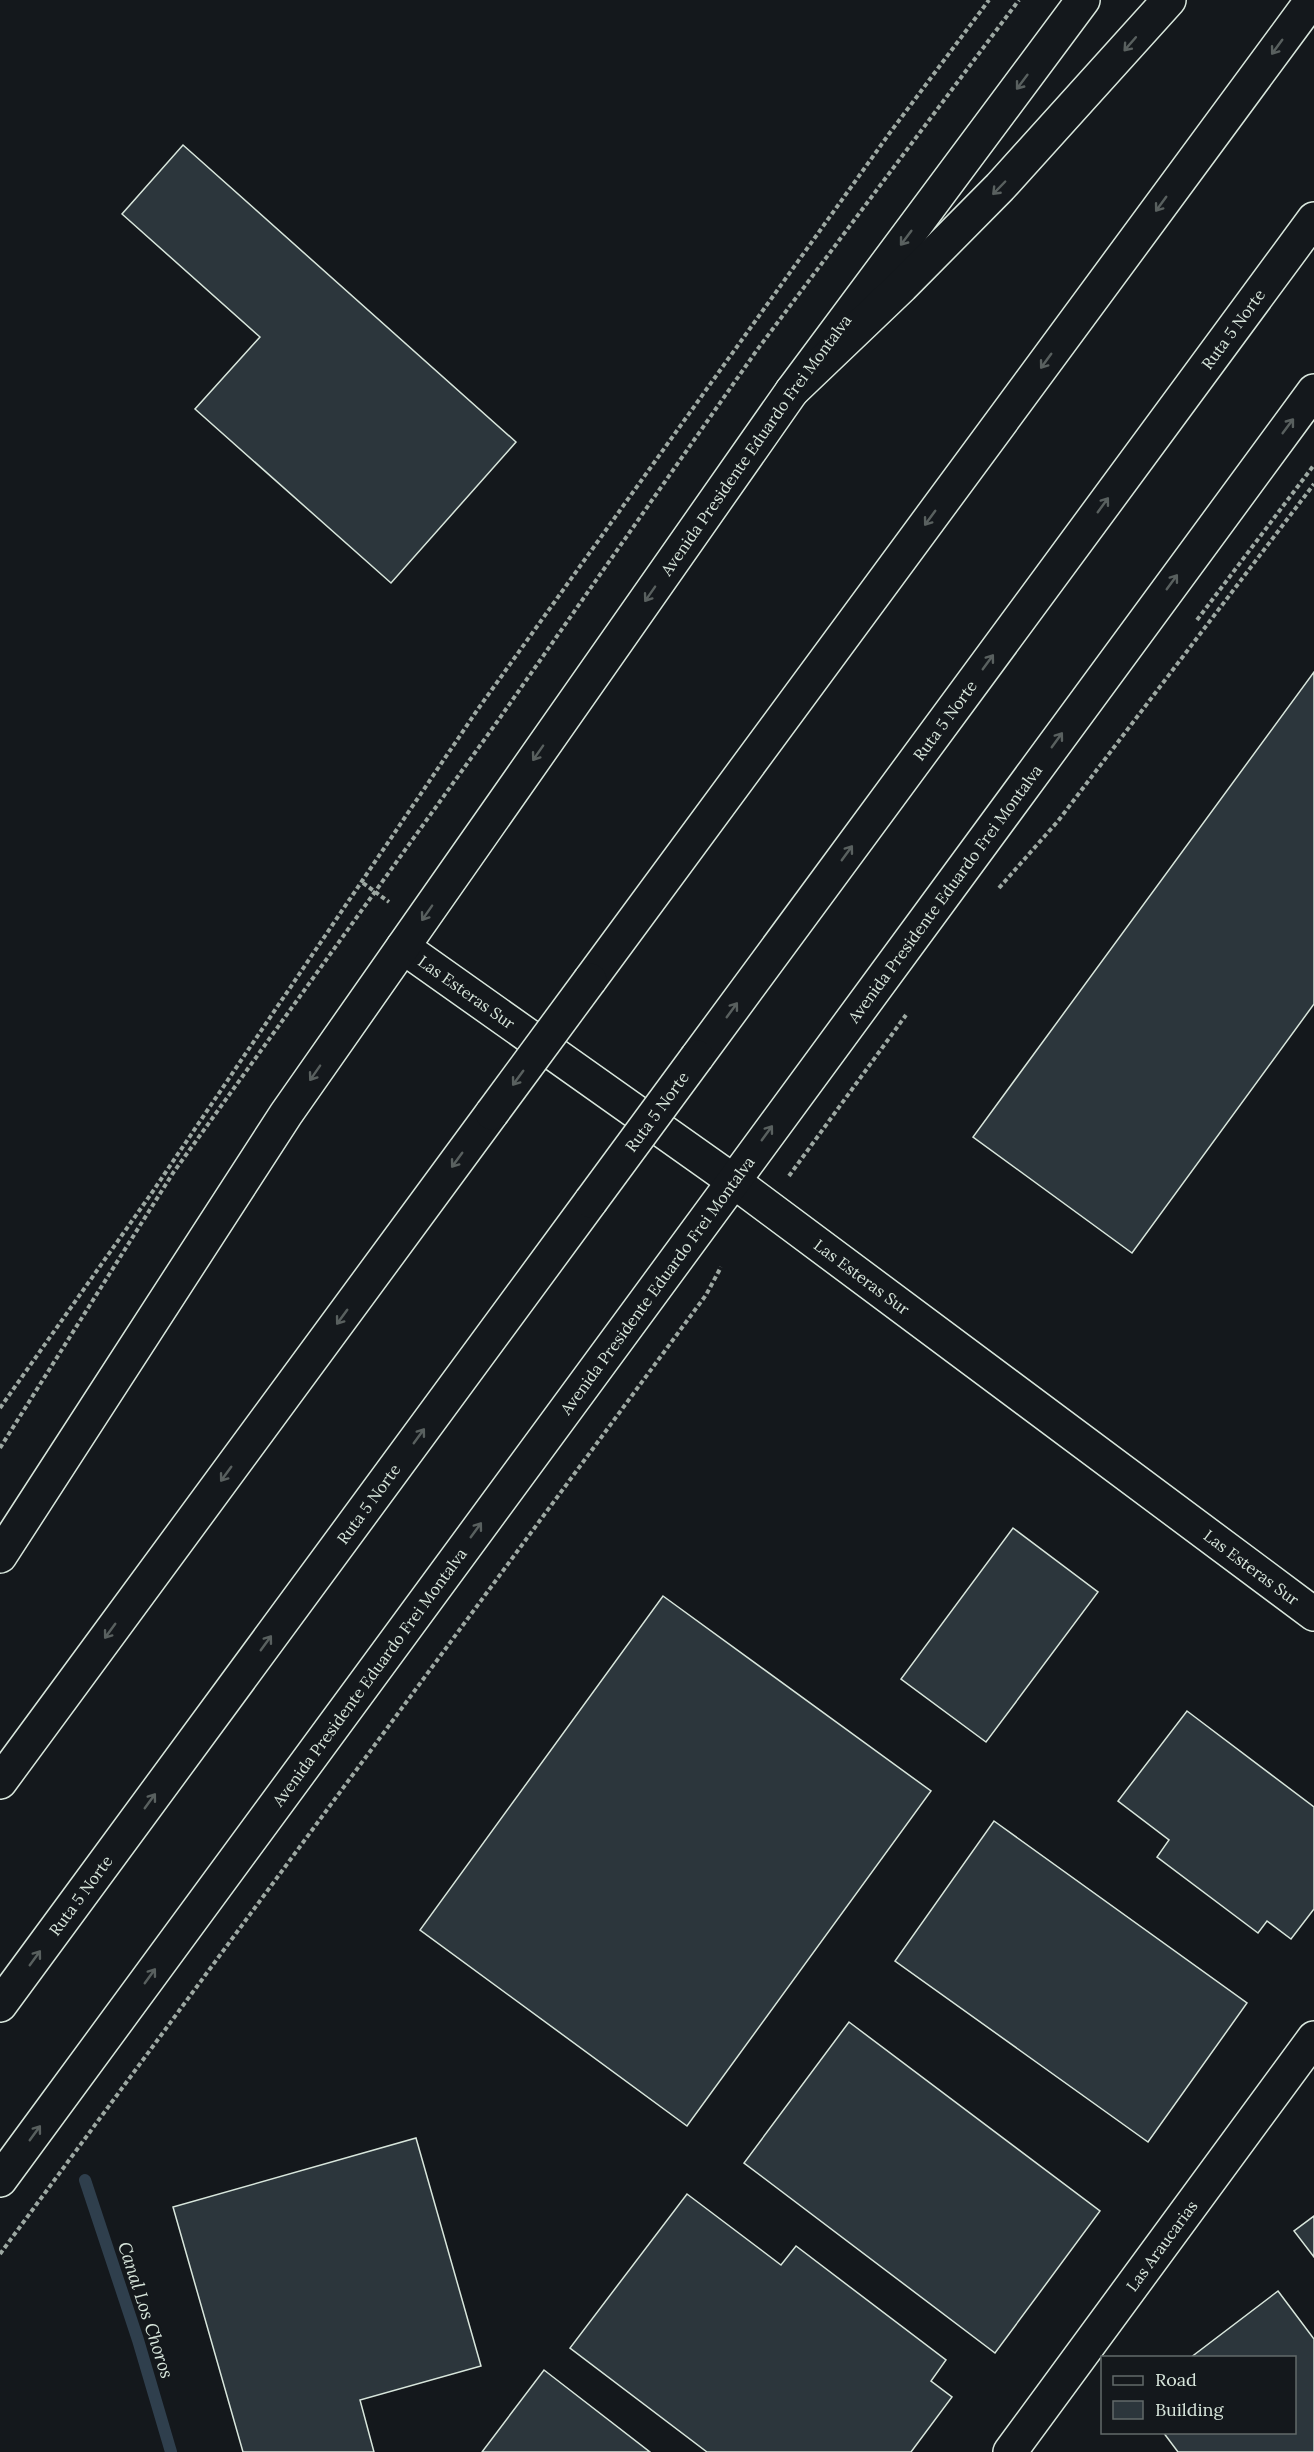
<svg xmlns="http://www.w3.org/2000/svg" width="1314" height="2452" font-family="Lora,serif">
  <rect width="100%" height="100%" fill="#14181c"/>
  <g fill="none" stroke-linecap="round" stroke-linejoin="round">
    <path stroke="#2f3f4d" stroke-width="12" d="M85 2180 138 2340 171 2452"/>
  </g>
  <g fill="#2c363c" stroke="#d8e6dc" stroke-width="1.5">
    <path d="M183 145 516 442 391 583 195 409 260 337 122 214Z"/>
    <path d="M1314 672V1004L1132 1253 973 1137Z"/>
    <path d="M1013 1528 1098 1592 986 1742 901 1679Z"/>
    <path d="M663 1596 931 1791 687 2126 420 1930Z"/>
    <path d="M1187 1711 1314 1807V1909L1291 1939 1267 1921 1258 1933 1157 1857 1169 1840 1118 1801Z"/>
    <path d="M994 1821 1247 2003 1148 2142 895 1961Z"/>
    <path d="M849 2022 1100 2211 995 2353 744 2163Z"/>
    <path d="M416 2138 481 2366 360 2400 374 2452H243L173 2207Z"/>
    <path d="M687 2194 781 2265 796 2246 946 2360 931 2381 952 2397 911 2452H707L570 2348Z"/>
    <path d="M1314 2216V2257L1294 2231Z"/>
    <path d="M1278 2291 1314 2339V2452H1178L1163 2432H1294V2358H1190Z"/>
    <path d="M544 2370 650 2452H482Z"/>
  </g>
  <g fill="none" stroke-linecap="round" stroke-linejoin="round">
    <g stroke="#d8e6dc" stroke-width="36">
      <g id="minor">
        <path id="s1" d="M732 1180 1314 1614"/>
        <path id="s2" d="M1010 2452 1314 2038"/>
      </g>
    </g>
    <g stroke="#d8e6dc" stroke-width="36">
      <g id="secondary">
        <path id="s3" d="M403 947 732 1180"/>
        <path id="s4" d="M0 1556 286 1114 792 391 1083 0"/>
        <path id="s5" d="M0 2180 1314 391"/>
      </g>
    </g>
    <g stroke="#d8e6dc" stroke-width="36">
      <g id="motorway">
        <path d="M792 391 902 286 1000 187 1169 0"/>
        <path d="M590 980 1312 0"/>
        <path id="s6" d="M697 1057 1314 219"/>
        <path d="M0 1782 492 1113"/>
        <path id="s7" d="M0 2005 591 1201"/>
      </g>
    </g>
    <g stroke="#9da8a2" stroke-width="4" stroke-dasharray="4.5 3" stroke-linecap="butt">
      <path d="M1197 620 1314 465"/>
      <path d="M363 883 389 902"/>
      <path d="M999 888 1058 821 1314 484"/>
      <path d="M789 1176 906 1015"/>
      <path d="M0 1408 151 1194 478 709 889 134 989 0"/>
      <path d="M0 1448 173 1173 497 722 757 350 1019 0"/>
      <path d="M0 2254 706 1295 721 1267"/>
    </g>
    <use href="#minor" stroke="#14181c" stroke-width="33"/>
    <use href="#secondary" stroke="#14181c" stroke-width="33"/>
    <use href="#motorway" stroke="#14181c" stroke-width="33"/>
    <g stroke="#d8e6dc" stroke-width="36" stroke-linecap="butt">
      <g id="motorway-bridge">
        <path d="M492 1113 590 980"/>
        <path id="s8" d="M591 1201 697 1057"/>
      </g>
    </g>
    <use href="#motorway-bridge" stroke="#14181c" stroke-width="33"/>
  </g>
  <defs><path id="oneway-shaft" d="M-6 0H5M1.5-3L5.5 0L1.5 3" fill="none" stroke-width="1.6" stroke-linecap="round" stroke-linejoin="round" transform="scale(1.5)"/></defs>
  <g stroke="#59605f">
    <use href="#oneway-shaft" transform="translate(1130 44) rotate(131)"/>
    <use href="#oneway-shaft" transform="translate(1277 47) rotate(126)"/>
    <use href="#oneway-shaft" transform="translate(1022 82) rotate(127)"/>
    <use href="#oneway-shaft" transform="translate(999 188) rotate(134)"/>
    <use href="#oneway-shaft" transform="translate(1161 204) rotate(126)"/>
    <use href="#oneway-shaft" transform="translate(906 238) rotate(127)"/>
    <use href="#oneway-shaft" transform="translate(1046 361) rotate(126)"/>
    <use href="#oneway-shaft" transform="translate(1288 426) rotate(-53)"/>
    <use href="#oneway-shaft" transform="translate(1103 505) rotate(-54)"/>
    <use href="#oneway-shaft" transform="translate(930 518) rotate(126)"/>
    <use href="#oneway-shaft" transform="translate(1172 582) rotate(-54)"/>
    <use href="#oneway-shaft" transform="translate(650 594) rotate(125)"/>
    <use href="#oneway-shaft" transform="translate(988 662) rotate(-54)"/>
    <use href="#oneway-shaft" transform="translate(1057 740) rotate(-54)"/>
    <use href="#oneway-shaft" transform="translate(538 753) rotate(125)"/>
    <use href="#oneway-shaft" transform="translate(847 853) rotate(-54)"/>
    <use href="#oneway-shaft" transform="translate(427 913) rotate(125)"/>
    <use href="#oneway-shaft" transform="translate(732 1010) rotate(-54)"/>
    <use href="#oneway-shaft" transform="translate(315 1073) rotate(125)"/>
    <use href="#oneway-shaft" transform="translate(518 1078) rotate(126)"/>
    <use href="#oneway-shaft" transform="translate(767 1133) rotate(-54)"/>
    <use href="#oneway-shaft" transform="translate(457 1160) rotate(126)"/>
    <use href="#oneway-shaft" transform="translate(342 1317) rotate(126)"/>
    <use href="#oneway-shaft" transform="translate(419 1436) rotate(-54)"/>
    <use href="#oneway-shaft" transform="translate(226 1474) rotate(126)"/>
    <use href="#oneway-shaft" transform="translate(476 1530) rotate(-54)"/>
    <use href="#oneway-shaft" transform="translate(110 1631) rotate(126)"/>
    <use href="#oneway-shaft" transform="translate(266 1643) rotate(-54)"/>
    <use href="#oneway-shaft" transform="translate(150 1801) rotate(-54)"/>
    <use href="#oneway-shaft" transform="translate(35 1958) rotate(-54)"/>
    <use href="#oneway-shaft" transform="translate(150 1976) rotate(-54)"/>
    <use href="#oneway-shaft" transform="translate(35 2133) rotate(-54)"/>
  </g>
  <g text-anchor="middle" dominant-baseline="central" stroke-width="4.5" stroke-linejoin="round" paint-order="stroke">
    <g font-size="16" fill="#d8e6dc" stroke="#14181c">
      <text stroke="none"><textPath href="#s6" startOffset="904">Ruta 5 Norte</textPath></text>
      <text stroke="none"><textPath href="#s4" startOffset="1344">Avenida Presidente Eduardo Frei Montalva</textPath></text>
      <text stroke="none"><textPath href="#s6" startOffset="418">Ruta 5 Norte</textPath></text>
      <text stroke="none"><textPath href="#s5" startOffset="1596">Avenida Presidente Eduardo Frei Montalva</textPath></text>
      <text stroke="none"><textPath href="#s3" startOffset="78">Las Esteras Sur</textPath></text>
      <text stroke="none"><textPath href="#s8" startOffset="111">Ruta 5 Norte</textPath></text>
      <text stroke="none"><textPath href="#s1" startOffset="162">Las Esteras Sur</textPath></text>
      <text stroke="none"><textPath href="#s5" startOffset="1110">Avenida Presidente Eduardo Frei Montalva</textPath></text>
      <text stroke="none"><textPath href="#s7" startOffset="622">Ruta 5 Norte</textPath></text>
      <text stroke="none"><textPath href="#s1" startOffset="648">Las Esteras Sur</textPath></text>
      <text stroke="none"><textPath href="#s5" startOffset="624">Avenida Presidente Eduardo Frei Montalva</textPath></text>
      <text stroke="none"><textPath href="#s7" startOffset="136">Ruta 5 Norte</textPath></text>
      <text stroke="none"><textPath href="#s2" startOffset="256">Las Araucarias</textPath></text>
    </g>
    <g font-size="18" font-style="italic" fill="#d8e6dc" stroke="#14181c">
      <text transform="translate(146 2310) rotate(72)">Canal Los Choros</text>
    </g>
  </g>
  <rect x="1101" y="2356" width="195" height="78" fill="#14181c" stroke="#626a69" stroke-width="1.5"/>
  <rect x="1113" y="2376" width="30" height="9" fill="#14181c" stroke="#626a69" stroke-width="1.5"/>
  <text x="1155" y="2386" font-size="18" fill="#d8e6dc">Road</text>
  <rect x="1113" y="2401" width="30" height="18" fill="#2c363c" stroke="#626a69" stroke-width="1.5"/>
  <text x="1155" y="2416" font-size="18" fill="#d8e6dc">Building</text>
</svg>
